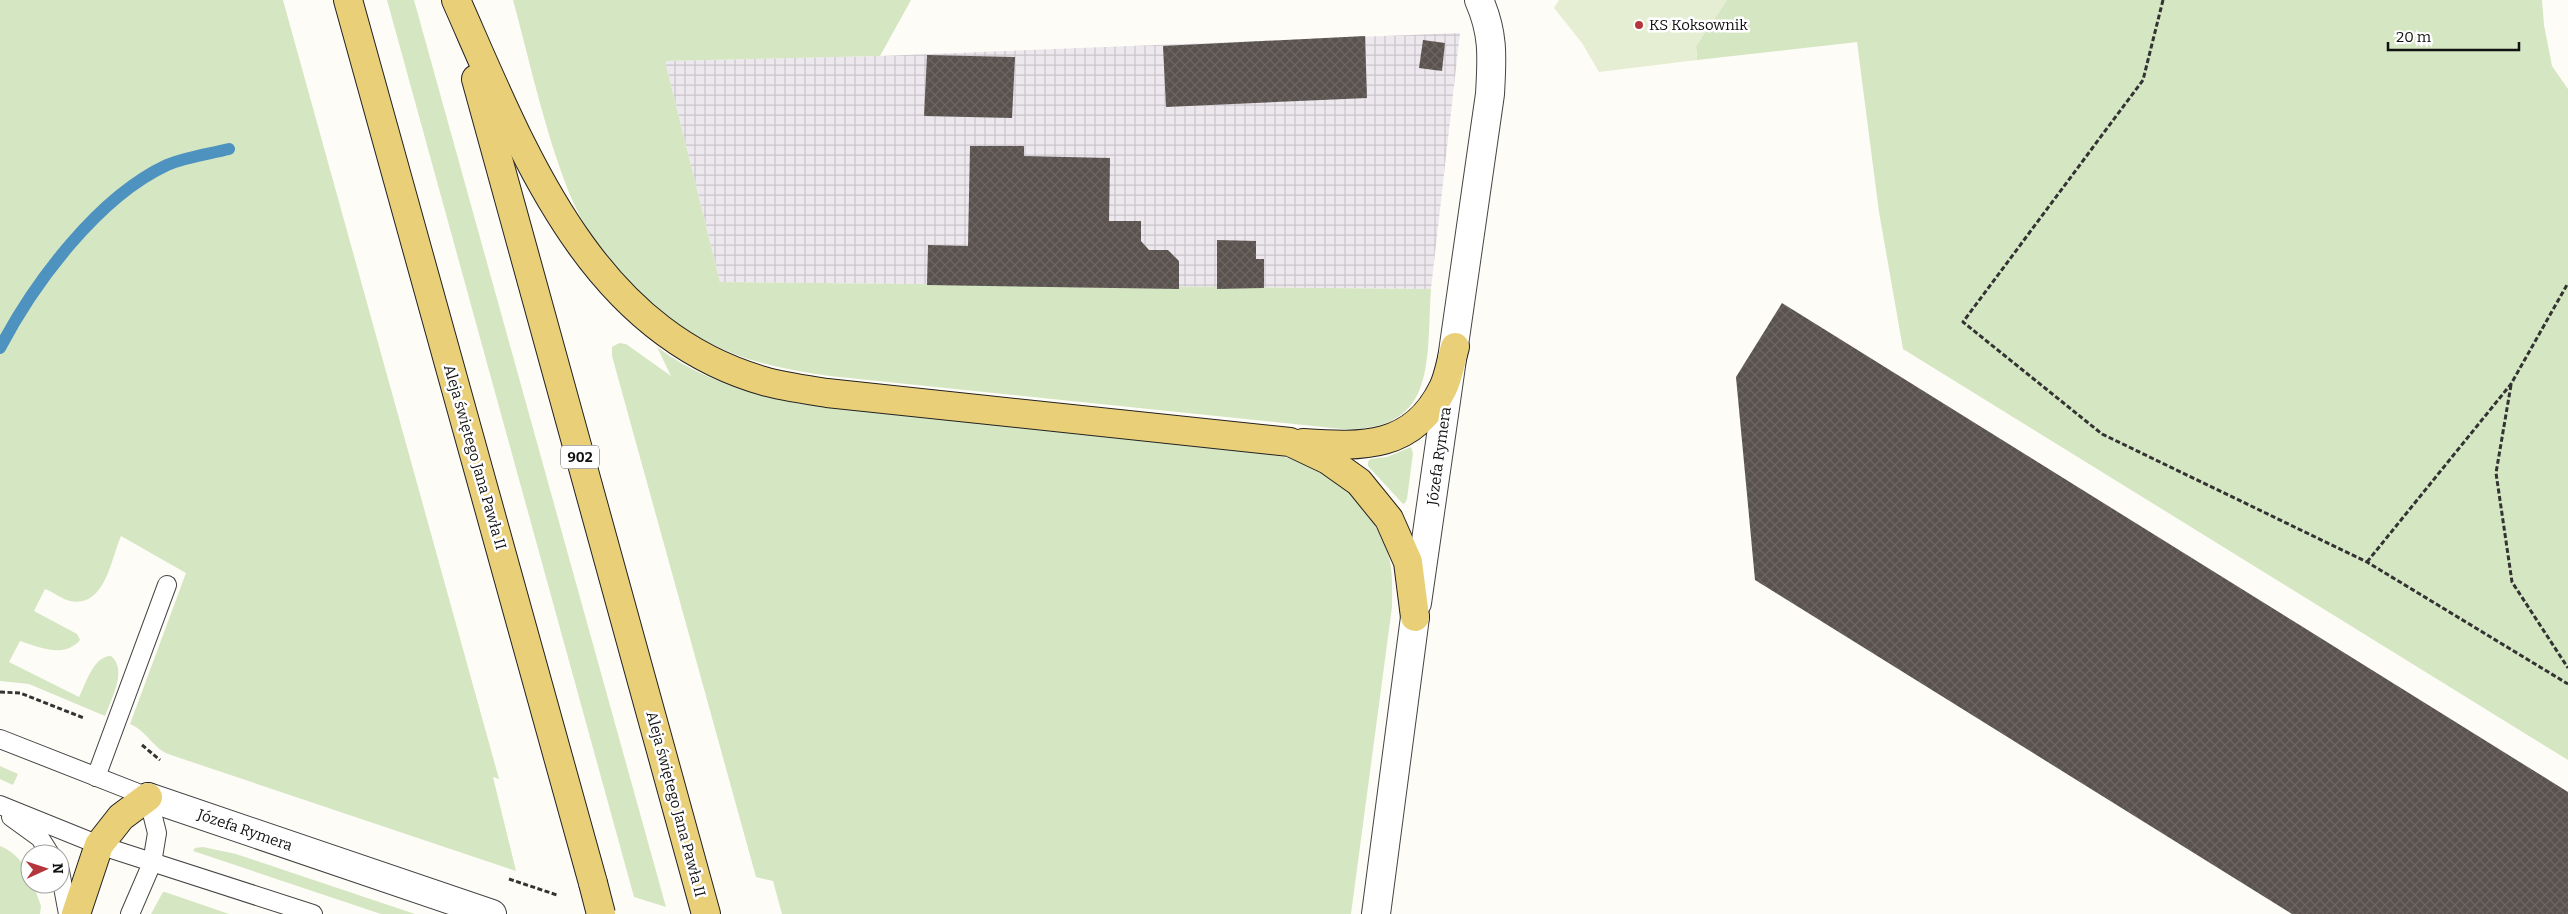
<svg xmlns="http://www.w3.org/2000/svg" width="2568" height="914" font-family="Bitter,serif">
  <defs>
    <pattern id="industrial-grid" width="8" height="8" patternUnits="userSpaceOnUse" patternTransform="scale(1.25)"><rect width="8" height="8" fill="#ede7ee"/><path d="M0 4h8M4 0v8" fill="none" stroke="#cac5cb"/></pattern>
    <pattern id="building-cross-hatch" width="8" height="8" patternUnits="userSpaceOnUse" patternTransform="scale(1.25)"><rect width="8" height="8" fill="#59524e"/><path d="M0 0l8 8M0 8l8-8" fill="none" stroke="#6c6663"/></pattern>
  </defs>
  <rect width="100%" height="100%" fill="#fefcf6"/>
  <path fill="url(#industrial-grid)" d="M1460 33 1431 289 720 282 665 61 880 56Z"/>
  <g fill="#d5e6c2">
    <path d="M0 0H283L499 779 493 777 516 871 168 754C152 747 147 731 130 724L186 573 121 536C111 558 106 608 70 601 62 599 53 592 45 589L34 611 77 634 80 640C64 659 39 647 20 641L9 662 79 697C86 684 93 656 111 656 128 670 111 699 105 716L29 684 0 681Z"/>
    <path d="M387 0H414L666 907 634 897Z"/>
    <path d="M513 0H911L880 56 665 61 720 282 1431 289C1426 361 1438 432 1342 429L830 376C802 372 775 367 748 359 674 334 607 275 574 204 547 142 531 66 513 0Z"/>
    <path d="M1727 0H2542L2544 25 2552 66 2568 89V760L1903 349 1879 212 1857 42 1697 60 1696 46Z"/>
    <path d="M619 343 626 344 671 376 657 347C698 378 749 394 800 404L1247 449C1301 458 1343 473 1373 522 1379 533 1386 544 1389 557 1393 573 1392 590 1392 607L1351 914H782L773 881 756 877 612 356V347Z"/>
    <path d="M1411 447 1413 453 1407 499 1405 503 1403 504 1368 466V462L1370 459 1387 457Z"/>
    <path d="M0 766 18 774 13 785 0 779Z"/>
    <path d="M0 846C14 851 30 868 30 884H33L41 906 40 914H0Z"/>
    <path d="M203 847 236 854 415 914H381L193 851 195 848Z"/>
    <path d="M163 892H165L229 914H151Z"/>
  </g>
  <path fill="#e5eed2" d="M1559 0H1727L1696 46 1697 60 1599 72 1582 43 1554 8Z"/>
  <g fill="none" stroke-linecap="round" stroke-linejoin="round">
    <path stroke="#4e92c0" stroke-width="12" d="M0 348C34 283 98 197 167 165 185 157 209 154 229 149"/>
  </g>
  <g fill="url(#building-cross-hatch)">
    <path d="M1365 36 1367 98 1166 107 1163 46Z"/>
    <path d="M1423 40 1445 43 1442 71 1419 68Z"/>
    <path d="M927 55 1015 57 1012 118 924 116Z"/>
    <path d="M970 146H1024V156L1110 158 1109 221H1141V241L1149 250H1168L1179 261V289L927 285 928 245 968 246Z"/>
    <path d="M1217 240 1256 241V259H1264V288L1217 289Z"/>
    <path d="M1782 303 2568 792V914H2292L1755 580 1736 377Z"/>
  </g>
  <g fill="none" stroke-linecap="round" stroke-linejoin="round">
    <g stroke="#444" stroke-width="20">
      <g id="service">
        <path d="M0 739 148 797 157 833 152 863 130 914"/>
        <path d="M96 777 167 585"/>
        <path d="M0 805 99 845 313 914"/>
        <path d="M11 817 40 838 50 854"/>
        <path d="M60 871 68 914"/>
      </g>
    </g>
    <g stroke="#444" stroke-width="30">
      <path id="minor" d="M1417 603 1490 94C1492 58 1494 34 1479 0"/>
    </g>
    <g stroke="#444" stroke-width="30">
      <g id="tertiary">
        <path d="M148 797 492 914"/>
        <path d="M1376 914 1415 617"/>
      </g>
    </g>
    <g stroke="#222" stroke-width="30">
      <g id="primary">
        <path d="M348 0 593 883"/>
        <path d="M456 0C523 151 589 333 767 382 787 387 807 390 827 393L1290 442 1328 460 1359 482 1389 519 1408 562 1415 617"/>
        <path d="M476 79 706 914"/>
        <path d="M1303 443C1363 447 1413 449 1443 388 1449 376 1451 360 1455 347"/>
        <path d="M76 914 99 845 121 817 148 797"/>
      </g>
    </g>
    <g stroke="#333" stroke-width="3" stroke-dasharray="5 2.5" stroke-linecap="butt">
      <path d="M2163 0 2143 80 1963 322 2102 434 2367 562 2568 684"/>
      <path d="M2511 385 2496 473 2512 582 2568 668"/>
      <path d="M2367 562 2511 384 2568 283"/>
      <path d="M0 692 20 693 84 718"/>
      <path d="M142 745 160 760"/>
      <path d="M509 879 557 895"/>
    </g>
    <use href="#service" stroke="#fff" stroke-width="18"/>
    <use href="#minor" stroke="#fff" stroke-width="28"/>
    <use href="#tertiary" stroke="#fff" stroke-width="28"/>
    <use href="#primary" stroke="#eacf79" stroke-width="28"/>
    <g stroke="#222" stroke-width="30" stroke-linecap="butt">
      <path id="primary-bridge" d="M593 883 601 914"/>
    </g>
    <use href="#primary-bridge" stroke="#eacf79" stroke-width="28"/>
  </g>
  <circle fill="#b4363c" stroke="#fff" stroke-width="2" cx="1639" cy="25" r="5"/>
  <g text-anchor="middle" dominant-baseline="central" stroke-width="5" stroke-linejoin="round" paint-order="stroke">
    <rect fill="#fff" stroke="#585858" stroke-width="1" x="561" y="445.5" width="38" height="23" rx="4"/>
    <g font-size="14" font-weight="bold" fill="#111">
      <text x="580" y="457">902</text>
    </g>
    <g font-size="15" fill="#111" stroke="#fff" text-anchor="start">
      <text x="1649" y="25">KS Koksownik</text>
    </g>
    <g font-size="15" fill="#111" stroke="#fff">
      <text transform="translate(1439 456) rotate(-82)">Józefa Rymera</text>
      <text transform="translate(475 457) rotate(74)">Aleja świętego Jana Pawła II</text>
      <text transform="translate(676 804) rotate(75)">Aleja świętego Jana Pawła II</text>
      <text transform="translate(245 830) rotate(19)">Józefa Rymera</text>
    </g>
  </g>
  <g transform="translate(45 869) rotate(87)"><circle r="24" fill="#ffffff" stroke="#a0a0a0"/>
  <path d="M0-4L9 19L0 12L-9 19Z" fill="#b4363c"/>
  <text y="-8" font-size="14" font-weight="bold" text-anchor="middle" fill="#111111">N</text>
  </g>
  <path d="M2388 42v8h131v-8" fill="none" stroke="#111111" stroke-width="2.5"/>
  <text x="2396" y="42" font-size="15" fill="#111111" stroke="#ffffff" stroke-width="4" paint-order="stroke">20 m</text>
</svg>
